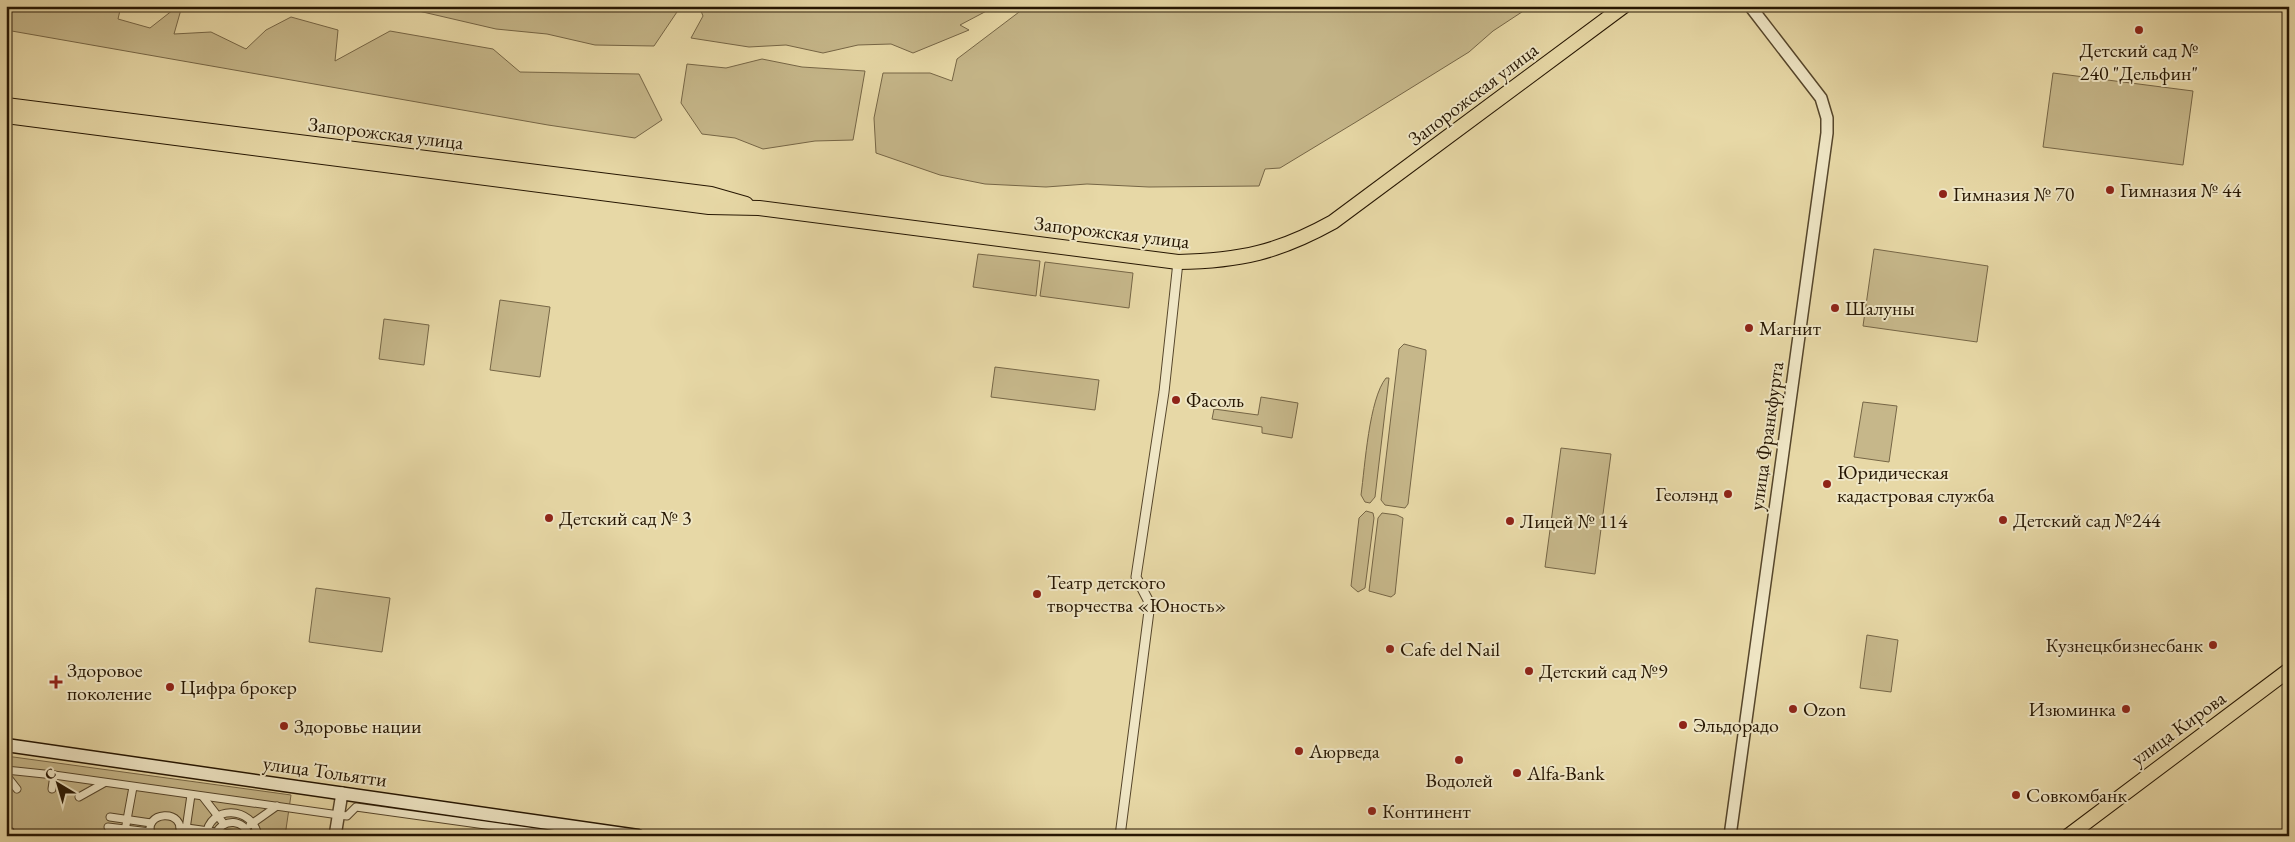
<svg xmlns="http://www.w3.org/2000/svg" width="2295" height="842" font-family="'EB Garamond',serif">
  <rect width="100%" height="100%" fill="#e7d8a6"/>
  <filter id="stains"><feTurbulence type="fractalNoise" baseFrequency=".004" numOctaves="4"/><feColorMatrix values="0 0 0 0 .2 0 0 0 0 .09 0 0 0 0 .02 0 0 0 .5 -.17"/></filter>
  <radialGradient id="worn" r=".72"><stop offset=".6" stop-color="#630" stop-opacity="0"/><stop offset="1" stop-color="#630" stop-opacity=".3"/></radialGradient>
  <g fill="#c6b78a" stroke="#766646">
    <path d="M6 6H121L118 19 150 28 178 6H182L174 34 211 32 246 49 266 30 291 17 338 30 335 61 390 31 493 49 520 72 639 74 662 120 635 138 548 125 6 30Z"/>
    <path d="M397 6H681L654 46 595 45 547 34 496 29Z"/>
    <path d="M699 6H996L960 25 969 30 913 53 891 44 858 45 823 53 786 45 749 47 691 38 703 16Z"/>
    <path d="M1027 6H1531L1493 31 1469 52 1356 122 1280 168 1265 169 1259 186 1149 187 1087 184 1046 187 985 184 940 175 876 153 874 118 883 73H930L952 81 957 59Z"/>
    <path d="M762 59 802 67 865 71 853 140 815 141 763 149 735 138 702 134 681 103 687 64 726 68Z"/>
    <path d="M2053 73 2193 91 2183 165 2043 147Z"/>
    <path d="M1874 249 1988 266 1977 342 1863 326Z"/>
    <path d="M978 254 1040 261 1036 296 973 287Z"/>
    <path d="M1045 262 1133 273 1129 308 1040 296Z"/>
    <path d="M500 300 550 307 540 377 490 370Z"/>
    <path d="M384 319 429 325 424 365 379 359Z"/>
    <path d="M1404 344 1426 350V354L1408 504 1405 508 1385 505 1381 500 1399 349Z"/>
    <path d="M995 367 1099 380 1095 410 991 397Z"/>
    <path d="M1386 378H1389L1375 497 1370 503 1365 502 1361 495C1365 466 1369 399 1386 378Z"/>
    <path d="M1261 397 1298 403 1292 438 1262 433V427L1212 419 1214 409 1258 415Z"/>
    <path d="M1863 402 1897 406 1889 462 1854 457Z"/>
    <path d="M1561 448 1611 454 1595 574 1545 567Z"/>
    <path d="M1366 511 1373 513 1374 518 1365 588 1358 592 1351 586 1359 518Z"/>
    <path d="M1382 513 1397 515 1403 518 1395 594 1391 597 1369 591 1378 518Z"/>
    <path d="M316 588 390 598 382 652 309 642Z"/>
    <path d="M1867 635 1898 640 1891 692 1860 688Z"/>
    <path d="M6 756 291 795 285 836H6Z"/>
  </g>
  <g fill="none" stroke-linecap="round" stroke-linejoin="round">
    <g stroke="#56462b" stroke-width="9">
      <g id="pedestrian">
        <path d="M6 770 54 775 339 815 347 816 356 807 564 836"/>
        <path d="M6 775 17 789"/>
        <path d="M52 789 54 775"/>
        <path d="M79 797 104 783"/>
        <path d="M203 797 224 824"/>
        <path d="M110 817 151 823"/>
        <path d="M250 825 277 806"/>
        <path d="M108 827 150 832"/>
        <path d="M180 827 244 836"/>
        <path d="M216 833C224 818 244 819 249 836"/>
        <path d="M6 834 10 831"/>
        <path d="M124 836 133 787"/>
        <path d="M152 836C140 811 188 807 179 836"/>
        <path d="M185 836 191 795"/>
        <path d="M206 836C209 804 253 806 258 836"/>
      </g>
    </g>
    <g stroke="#56462b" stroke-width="11">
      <path id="minor" d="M1120 836 1149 611 1148 600 1136 577 1164 392 1178 262"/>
    </g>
    <g stroke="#56462b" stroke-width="14">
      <g id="tertiary">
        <path d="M335 836 342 793"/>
        <path d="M1730 836 1827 133V118L1821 98 1750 6"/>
      </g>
    </g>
    <g stroke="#261602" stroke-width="15">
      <path id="secondary" d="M6 745 638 836"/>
    </g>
    <g stroke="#261602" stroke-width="16">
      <g id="primary">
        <path d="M6 105 711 194 746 204"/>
        <path d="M6 116 709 207 759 208 1178 262C1240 261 1279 252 1333 222L1624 6"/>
        <path d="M2068 836 2289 670"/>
      </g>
    </g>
    <use href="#pedestrian" stroke="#efe6c5" stroke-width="7"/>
    <use href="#minor" stroke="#efe6c5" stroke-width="9"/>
    <use href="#tertiary" stroke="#efe6c5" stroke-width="11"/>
    <use href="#secondary" stroke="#efe6c5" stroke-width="12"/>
    <use href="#primary" stroke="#e7d8a6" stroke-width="14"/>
  </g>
  <g fill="#8f2418" stroke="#efe6c5" stroke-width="2">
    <circle cx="2139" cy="30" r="5"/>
    <circle cx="2110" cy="190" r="5"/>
    <circle cx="1943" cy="194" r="5"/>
    <circle cx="1835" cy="308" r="5"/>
    <circle cx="1749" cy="328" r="5"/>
    <circle cx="1176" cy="400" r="5"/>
    <circle cx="1827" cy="484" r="5"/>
    <circle cx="1728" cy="494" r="5"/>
    <circle cx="549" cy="518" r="5"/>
    <circle cx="2003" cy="520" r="5"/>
    <circle cx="1510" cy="521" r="5"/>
    <circle cx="1037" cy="594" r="5"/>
    <circle cx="2213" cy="645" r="5"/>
    <circle cx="1390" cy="649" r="5"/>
    <circle cx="1529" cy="671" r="5"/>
    <path d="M53.5 674.5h5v5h5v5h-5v5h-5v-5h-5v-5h5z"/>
    <circle cx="170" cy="687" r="5"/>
    <circle cx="1793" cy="709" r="5"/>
    <circle cx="2126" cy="709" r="5"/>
    <circle cx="1683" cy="725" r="5"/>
    <circle cx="284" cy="726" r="5"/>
    <circle cx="1299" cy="751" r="5"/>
    <circle cx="1459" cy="760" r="5"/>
    <circle cx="1517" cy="773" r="5"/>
    <circle cx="2016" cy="795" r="5"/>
    <circle cx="1372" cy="811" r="5"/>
  </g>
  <g text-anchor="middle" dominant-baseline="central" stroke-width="4" stroke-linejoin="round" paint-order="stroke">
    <g font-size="20" fill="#261602" stroke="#efe6c5" text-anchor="start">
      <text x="2139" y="50" text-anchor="middle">Детский сад №<tspan x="2139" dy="23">240 "Дельфин"</tspan></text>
      <text x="2120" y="190">Гимназия № 44</text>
      <text x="1953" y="194">Гимназия № 70</text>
      <text x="1845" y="308">Шалуны</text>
      <text x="1759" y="328">Магнит</text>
      <text x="1186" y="400">Фасоль</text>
      <text x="1837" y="472">Юридическая<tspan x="1837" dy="23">кадастровая служба</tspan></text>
      <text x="1718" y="494" text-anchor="end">Геолэнд</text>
      <text x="559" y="518">Детский сад № 3</text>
      <text x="2013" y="520">Детский сад №244</text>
      <text x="1520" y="521">Лицей № 114</text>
      <text x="1047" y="582">Театр детского<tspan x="1047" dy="23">творчества «Юность»</tspan></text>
      <text x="2203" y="645" text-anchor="end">Кузнецкбизнесбанк</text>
      <text x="1400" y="649">Cafe del Nail</text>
      <text x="67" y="670">Здоровое<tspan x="67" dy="23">поколение</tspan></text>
      <text x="1539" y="671">Детский сад №9</text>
      <text x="180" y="687">Цифра брокер</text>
      <text x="1803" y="709">Ozon</text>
      <text x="2116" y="709" text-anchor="end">Изюминка</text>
      <text x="1693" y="725">Эльдорадо</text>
      <text x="294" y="726">Здоровье нации</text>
      <text x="1309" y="751">Аюрведа</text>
      <text x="1527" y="773">Alfa-Bank</text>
      <text x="1459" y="780" text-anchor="middle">Водолей</text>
      <text x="2026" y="795">Совкомбанк</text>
      <text x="1382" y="811">Континент</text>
    </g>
    <g font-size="20" fill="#261602" stroke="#efe6c5">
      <text transform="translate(1473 94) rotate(-37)">Запорожская улица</text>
      <text transform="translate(386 133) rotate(7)">Запорожская улица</text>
      <text transform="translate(1112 232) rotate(7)">Запорожская улица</text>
      <text transform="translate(1766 436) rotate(-82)">улица Франкфурта</text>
      <text transform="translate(2178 728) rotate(-36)">улица Кирова</text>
      <text transform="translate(325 771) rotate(8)">улица Тольятти</text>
    </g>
  </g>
  <rect width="2295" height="842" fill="none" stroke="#e7d8a6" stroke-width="25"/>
  <rect x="8" y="8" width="2280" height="827" fill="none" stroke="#261602" stroke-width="2.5"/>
  <rect x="12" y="12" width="2270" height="817" fill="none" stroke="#261602"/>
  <g transform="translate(58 784) rotate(322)" stroke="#efe6c5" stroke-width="4" paint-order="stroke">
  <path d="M0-4L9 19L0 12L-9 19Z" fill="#261602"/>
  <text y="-8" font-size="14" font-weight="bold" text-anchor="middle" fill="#261602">С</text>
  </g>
  <rect width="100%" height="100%" filter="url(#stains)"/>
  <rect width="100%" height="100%" fill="url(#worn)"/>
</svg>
